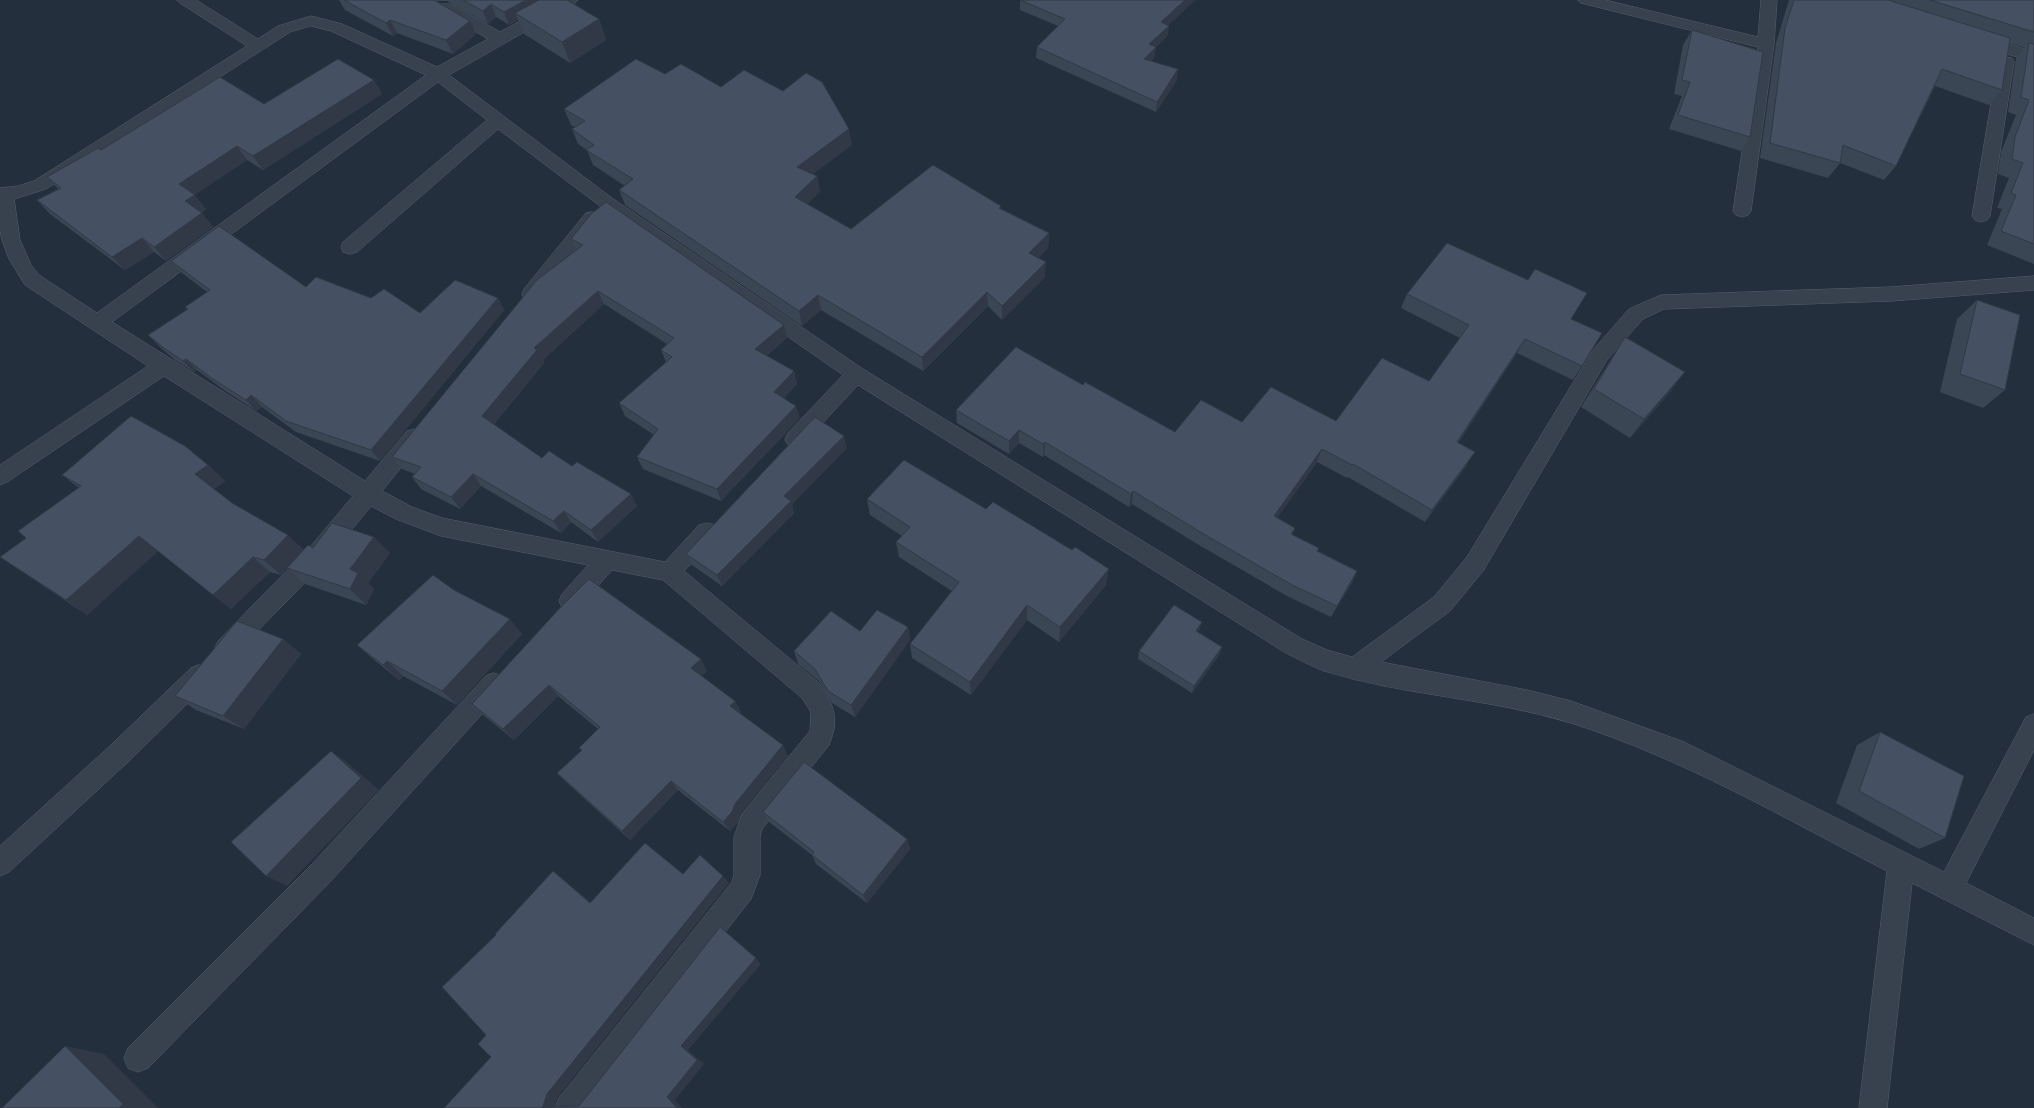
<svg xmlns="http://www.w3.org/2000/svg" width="2034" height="1108" font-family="Raleway,sans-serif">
  <rect width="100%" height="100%" fill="#242f3e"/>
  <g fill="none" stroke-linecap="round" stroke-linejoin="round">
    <g stroke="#565f6c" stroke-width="1">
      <g id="minor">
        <path d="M177 0H196L258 39 278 26 311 16 342 24 437 67 488 39 439 10 437 7 439 4H451L500 32 559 0H578L575 3 449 75 612 198 863 369 1302 639 1327 650 1352 657 1434 597 1467 557 1593 350 1629 309 1661 295 1891 287 2034 276V290L1891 301 1664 309 1643 319 1607 360 1483 571 1450 611 1381 662 1527 690 1571 701 1684 742 1944 872 2026 717 2034 714V750L1966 883 2034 918V945L1912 883 1887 1108H1859L1887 871C1784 818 1682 758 1571 723 1491 698 1404 696 1324 671 1311 666 1298 659 1286 653L858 385 802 445 795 447 788 445 785 439 788 433 843 375 600 206 498 129 357 252 350 254 343 252 341 247 343 242 487 120 438 82 112 322 365 481 407 431 414 429 421 431 424 437 421 443 382 491 412 507 442 518 665 562 699 525 707 523 715 525 718 532 715 539 684 571 818 682C834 705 840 718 829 745L762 829 760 837V875L751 899 587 1108H555L559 1098 732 882 734 875V837L742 814 810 731 811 712 802 698 663 580 612 570 578 608 570 611 562 608 559 601 562 594 588 565 441 536 396 519 371 506 327 560 235 654 227 657 219 654 215 647 219 640 311 546 353 496 164 376 7 482 0 485V465L148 366 25 285 9 259 2 240 0 231V188L18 186 34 181 247 46 180 3ZM311 26 331 31 426 75 97 313 39 275 31 265 20 240 14 199 46 189 290 32Z"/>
        <path d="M1578 0H1605L1758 37 1761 0H1777L1774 44 1751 211 1748 215 1742 217 1736 215 1733 211 1758 47 1581 3Z"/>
        <path d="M1980 35 2034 52V62L1974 44 1972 40 1974 36Z"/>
        <path d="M2006 57 2012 58 2014 62 1990 216 1987 220 1981 222 1975 220 1972 216 1998 62 2000 58Z"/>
        <path d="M592 212 598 213 601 218 598 223 538 299 531 301 524 299 522 294 524 289 586 213Z"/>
        <path d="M199 665 207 668 211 676 207 684 129 761 9 872 0 876V846L111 745 191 668Z"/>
        <path d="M494 673 502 676 506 684 502 692 330 882 148 1068 138 1072 128 1068 124 1058 128 1048 312 864 486 676Z"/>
      </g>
    </g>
    <use href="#minor" fill="#38414e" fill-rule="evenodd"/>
  </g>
  <g fill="#3b4654">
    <path d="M339 0H567L599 19 606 40 570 63 524 34 518 20 509 25 496 17 488 24 447 1H436L476 34 453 54 397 33 393 36 345 10Z"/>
    <path d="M1020 0H1195L1168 25 1169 26 1167 36 1156 47 1154 58 1151 61 1177 80 1156 112 1036 58 1037 47 1058 26 1020 10Z"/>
    <path d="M1789 0H2034V264L1987 245 2002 209 1997 208 2009 178 1998 174 2001 152 2016 115 2008 112 2016 58 2025 48 2009 43 2002 90 1989 105 1935 86 1896 166 1884 180 1840 163 1828 178 1760 158 1776 43Z"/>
    <path d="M1692 30 1750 137 1741 151 1669 129 1682 96 1674 94 1683 45Z"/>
    <path d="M665 74 721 87 852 145 812 174 817 176 820 191 807 204 851 229 1001 209 1049 233 1048 248 1038 258 1045 277 1002 320 988 306 923 371 821 310 802 326 625 205 619 190 625 186 593 165 587 150 578 144 572 129 575 127 571 125 564 109Z"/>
    <path d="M374 80 382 94 263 170 247 160 194 195 206 209 201 213 213 227 166 261 154 252 125 270 50 214 37 200 58 189 47 177 101 150 264 104Z"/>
    <path d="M571 239 787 338 766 356 794 371 797 384 784 398 800 418 721 501 643 469 637 457 654 435 625 416 619 403 666 362 661 350 667 344 604 304 543 360 544 363 494 424 542 458 572 466 637 506 598 542 571 522 561 533 481 486 460 509 421 489 412 477 415 474 402 469 392 457 576 250Z"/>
    <path d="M171 261 306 287 371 298 420 313 498 298 504 310 380 461 296 432 262 407 256 411 224 390 197 370 194 372 175 360 160 347 148 335 187 310 185 307 207 292 182 273Z"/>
    <path d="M1407 294 1571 319 1582 366 1573 380 1517 353 1458 443 1467 465 1425 522 1348 477 1347 478 1317 462 1277 518 1295 528 1292 535 1318 551 1357 571 1352 583 1331 617 1287 596 1199 545 1132 504 1129 507 1044 455 1043 457 1019 443 1009 454 957 423 956 410 1083 385 1175 432 1242 422 1336 421 1429 381 1460 338 1401 308Z"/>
    <path d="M1977 300 2005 390 1983 408 1940 392 1957 319Z"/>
    <path d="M1625 337 1671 391 1630 438 1581 407 1613 356Z"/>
    <path d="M847 448 792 504 794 513 722 586 692 565 686 554Z"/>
    <path d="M208 465 225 481 214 489 232 503 304 550 313 548 390 553 368 583 374 589 366 605 305 584 287 568 281 575 270 572 231 609 158 551 87 615 0 557 26 538 79 488 62 475Z"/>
    <path d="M867 499 1106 585 1059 642 1027 620 971 695 912 658 910 644 952 591 899 557 896 542 902 536 870 515Z"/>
    <path d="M454 590 522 634 457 705 403 676 399 680 373 659 357 645Z"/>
    <path d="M559 609 707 671 701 676 735 701 741 712 739 713 788 756 741 813 738 822 730 831 678 790 630 840 567 783 557 773 582 751 579 748 598 729 558 696 514 740 483 715 472 704Z"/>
    <path d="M1202 622 1199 630 1198 632 1222 647 1219 655 1192 693 1138 659 1139 651Z"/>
    <path d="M908 627 910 640 855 717 832 703 819 681 798 664 794 651 860 631Z"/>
    <path d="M283 639 301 654 244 729 196 710 175 696Z"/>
    <path d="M1880 732 1945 838 1919 849 1836 803 1857 745Z"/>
    <path d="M763 812 907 839 910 849 867 903 816 864 812 855 769 822Z"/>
  </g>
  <g fill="#303945">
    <path d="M526 0H546L515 13 518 20 509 25 504 12Z"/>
    <path d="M1185 0H1195L1160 33 1161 22Z"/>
    <path d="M491 4 496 17 488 24 483 11Z"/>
    <path d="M599 19 606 40 570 63 562 42Z"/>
    <path d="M390 20 397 33 393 36 386 23Z"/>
    <path d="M470 21 476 34 453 54 446 40Z"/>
    <path d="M1169 26 1167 36 1147 55 1149 44Z"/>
    <path d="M1156 47 1154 58 1143 69 1144 59Z"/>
    <path d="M1178 69 1177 80 1156 112 1157 102Z"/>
    <path d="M374 80 382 94 263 170 253 156Z"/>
    <path d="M849 129 852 145 801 183 797 167Z"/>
    <path d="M237 146 247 160 190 198 179 184Z"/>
    <path d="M817 176 820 191 798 212 795 197Z"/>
    <path d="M195 195 206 209 197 215 185 201Z"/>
    <path d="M202 213 213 227 166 261 154 247Z"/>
    <path d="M1049 233 1048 248 1029 268V253Z"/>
    <path d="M142 238 154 252 125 270 112 257Z"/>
    <path d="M1046 262 1045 277 1002 320V306Z"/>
    <path d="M598 291 604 304 543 360 544 363 490 428 482 416 534 348Z"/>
    <path d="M987 292 988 306 923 371 922 357Z"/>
    <path d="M818 295 821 310 802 326 799 311Z"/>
    <path d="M498 298 504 310 380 461 371 450Z"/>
    <path d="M784 325 787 338 758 362 755 349Z"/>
    <path d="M1525 339 1517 353 1449 455 1457 442Z"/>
    <path d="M186 359 197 370 194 372 183 361Z"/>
    <path d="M794 371 797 384 777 405 774 392Z"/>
    <path d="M1685 372 1671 391 1630 438 1644 419Z"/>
    <path d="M251 395 262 407 256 411 246 400Z"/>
    <path d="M796 406 800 418 721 501 717 489Z"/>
    <path d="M1019 430V443L1009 454V441Z"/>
    <path d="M844 436 847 448 792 504 794 513 722 586 717 575 784 496Z"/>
    <path d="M1045 442 1044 455 1043 457V444Z"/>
    <path d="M1322 449 1317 462 1270 528 1274 516Z"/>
    <path d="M1475 452 1467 465 1425 522 1432 510Z"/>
    <path d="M208 465 225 481 213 490 195 474Z"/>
    <path d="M473 474 481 486 460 509 451 497Z"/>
    <path d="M1133 491 1132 504 1129 507 1131 494Z"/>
    <path d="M631 494 637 506 598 542 591 530Z"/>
    <path d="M564 511 571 522 561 533 553 521Z"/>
    <path d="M288 535 304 550 281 575 264 560Z"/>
    <path d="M139 536 158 551 87 615 66 600Z"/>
    <path d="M374 537 390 553 368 583 374 589 366 605 350 589V569Z"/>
    <path d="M253 557 270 572 231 609 213 595Z"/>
    <path d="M1109 569 1106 585 1059 642 1060 627Z"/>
    <path d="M1357 571 1352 583 1331 617 1337 606Z"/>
    <path d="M1027 605V620L971 695 970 682Z"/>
    <path d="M510 619 522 634 457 705 442 691Z"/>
    <path d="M1202 622 1199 630 1193 639 1196 631Z"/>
    <path d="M908 627 910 640 855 717 851 705Z"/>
    <path d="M283 639 301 654 244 729 223 716Z"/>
    <path d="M1222 647 1219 655 1192 693 1194 686Z"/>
    <path d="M701 659 707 671 698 680 691 668Z"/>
    <path d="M387 661 403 676 399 680 383 665Z"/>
    <path d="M549 685 558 696 514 740 503 729Z"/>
    <path d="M735 701 741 712 736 717 730 706Z"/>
    <path d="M783 745 788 756 741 813 738 822 730 831 723 822 735 804Z"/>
    <path d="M331 751 349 764 379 790 287 886 266 876Z"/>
    <path d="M671 781 678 790 630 840 622 831Z"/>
    <path d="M907 839 910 849 867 903 863 895Z"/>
    <path d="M553 871 563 879 600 910 590 903Z"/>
    <path d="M723 876 729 883 558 1097 554 1108H541L547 1094Z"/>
    <path d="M756 958 761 964 688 1050 704 1064 675 1100 682 1108H677L667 1097 681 1046Z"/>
    <path d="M65 1046 104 1054 158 1108H119Z"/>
  </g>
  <g fill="#455162" stroke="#303945">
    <path d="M344 0H434L470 21 446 40 390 20 386 23Z"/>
    <path d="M463 0H526L504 12 491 4 483 11Z"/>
    <path d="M539 0H567L599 19 562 42 515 13Z"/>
    <path d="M1020 0H1185L1161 22 1169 26 1149 44 1156 47 1144 59 1178 69 1157 102 1037 47 1065 19Z"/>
    <path d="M1794 0H1888L2010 38 2002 90 1942 69 1896 166 1843 145 1840 163 1770 143 1785 28Z"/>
    <path d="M1930 0H2034V32Z"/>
    <path d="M1692 30 1763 52 1750 137 1678 115 1690 82 1682 80Z"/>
    <path d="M2029 43 2034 44V244L2001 231 2016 195 2011 193 2023 163 2012 159 2015 137 2029 100 2021 97Z"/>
    <path d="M338 59 374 80 253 156 237 146 179 184 195 195 185 201 202 213 154 247 142 238 112 257 37 200 61 188 47 177 98 148 101 150 220 77 264 104Z"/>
    <path d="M636 59 665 74 681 64 721 87 744 70 783 91 806 73 822 82 849 129 797 167 817 176 795 197 851 229 933 165 1001 206 999 208 1049 233 1029 253 1046 262 1002 306 987 292 922 357 818 295 799 311 619 190 633 179 586 150 594 145 572 129 585 121 564 109Z"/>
    <path d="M606 202 784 325 755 349 794 371 774 392 796 406 717 489 637 457 658 429 619 403 672 357 661 350 674 338 598 291 534 348 537 350 482 416 542 458 549 451 572 466 577 462 631 494 591 530 564 511 553 521 473 474 451 497 412 477 421 467 392 457 537 280 583 245 571 239 591 214Z"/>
    <path d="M219 226 306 287 316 277 371 298 384 289 420 313 455 280 498 298 371 450 286 421 251 395 246 400 213 379 186 359 183 361 164 348 148 335 188 309 185 307 210 290 171 261Z"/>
    <path d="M1447 243 1528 280 1535 269 1587 293 1571 319 1602 333 1582 366 1525 339 1457 442 1475 452 1432 510 1353 464 1352 465 1322 449 1274 516 1295 528 1291 534 1319 548 1317 551 1357 571 1337 606 1292 585 1202 533 1133 491 1131 494 1045 442 1043 444 1019 430 1009 441 956 410 1016 347 1083 385 1085 382 1175 432 1201 400 1242 422 1271 387 1336 421 1382 358 1429 381 1469 325 1407 294Z"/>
    <path d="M1977 300 2020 315 2005 390 1960 374Z"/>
    <path d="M1625 337 1685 372 1644 419 1594 389Z"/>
    <path d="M131 416 185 446 208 465 195 474 232 503 288 535 264 560 253 557 213 595 139 536 66 600 0 557 26 538 18 531 81 486 62 475Z"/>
    <path d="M815 417 844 436 784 496 791 501 717 575 686 554Z"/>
    <path d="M904 460 986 509 993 502 1072 550 1075 547 1109 569 1060 627 1027 605 970 682 910 644 959 582 896 542 910 527 867 499Z"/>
    <path d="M332 523 374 537 350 569 358 573 350 589 287 568 308 545 313 548Z"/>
    <path d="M433 575 454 590 510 619 442 691 387 661 383 665 357 645Z"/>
    <path d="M589 579 701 659 691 668 735 701 730 706 783 745 735 804 732 812 723 822 671 781 622 831 557 773 582 750 579 748 600 727 549 685 503 729 472 704 559 609Z"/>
    <path d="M1174 605 1202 622 1196 631 1222 647 1194 686 1139 651Z"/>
    <path d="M877 610 908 627 851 705 828 691 815 669 794 651 831 611 860 631Z"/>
    <path d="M237 621 283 639 223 716 175 696Z"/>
    <path d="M1880 732 1964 776 1945 838 1859 791Z"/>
    <path d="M331 751 361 778 266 876 231 842Z"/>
    <path d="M804 762 907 839 863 895 812 855 814 852 763 812Z"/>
    <path d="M645 843 683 874 700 855 723 876 547 1094 543 1106 541 1108H444L491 1057 478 1044 486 1035 442 987 496 935 495 934 553 871 590 903Z"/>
    <path d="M720 927 756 958 681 1046 697 1060 667 1097 677 1108H552L551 1107 579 1106Z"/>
    <path d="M65 1046 123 1104 119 1108H2Z"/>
  </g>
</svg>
